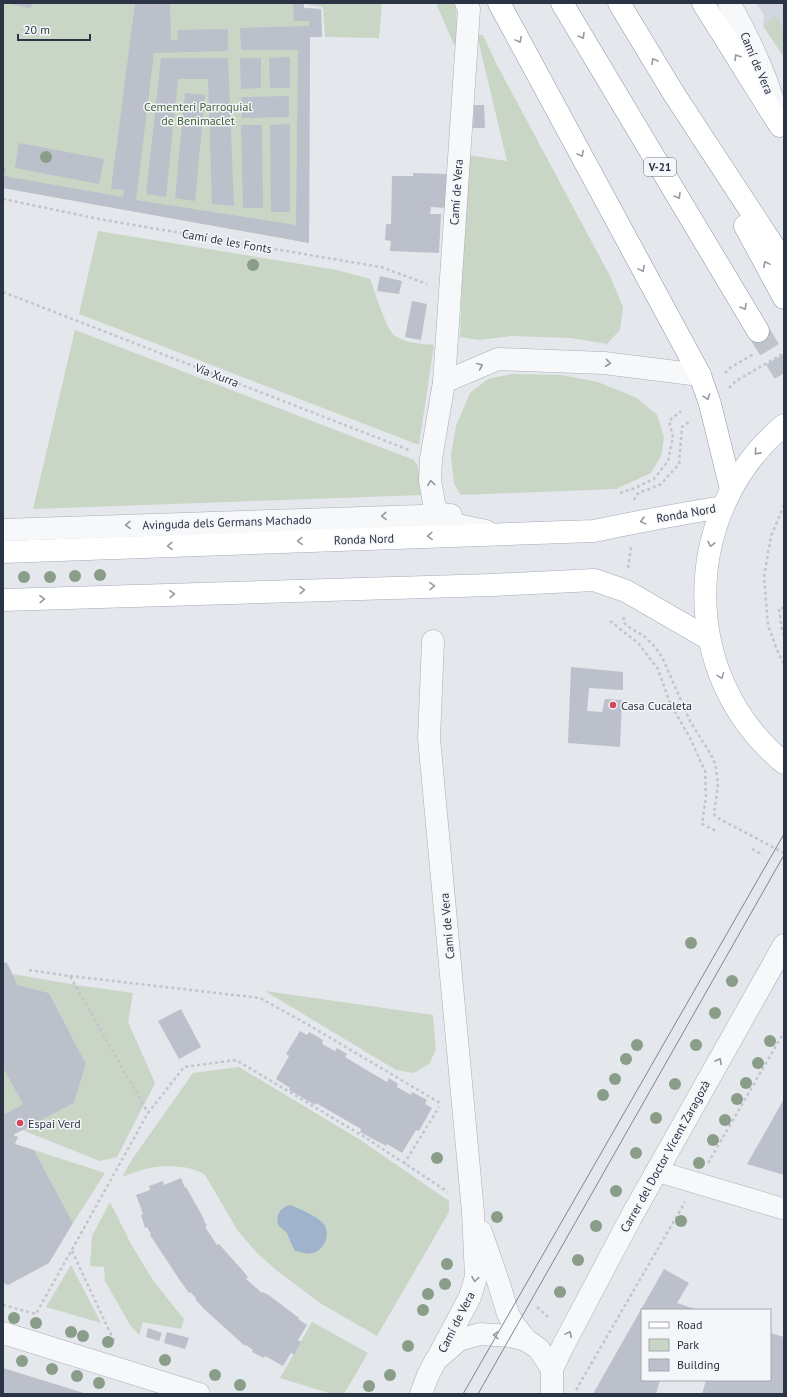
<svg xmlns="http://www.w3.org/2000/svg" width="787" height="1397" font-family="'PT Sans',sans-serif">
  <rect width="100%" height="100%" fill="#e4e7ec"/>
  <path fill="#d2d6de" d="M756 3H784V57L763 26 764 15Z"/>
  <g fill="#c9d6c5">
    <path d="M3 3H304V8L321 9 322 37H310L309 243 3 188Z"/>
    <path d="M308 3H382L379 38 325 37 323 7 308 5Z"/>
    <path d="M436 3H456L457 43 454 45Z"/>
    <path d="M775 16 784 29V57L763 26Z"/>
    <path d="M477 35H483L496 63 610 276 623 307 620 330 607 344 571 338 511 336 479 340 460 337 467 155 507 161Z"/>
    <path d="M98 231 337 270 370 279C375 291 386 330 395 336 406 343 421 344 434 345L419 445 79 314Z"/>
    <path d="M75 330 414 460 418 466 422 495 33 509Z"/>
    <path d="M511 374 561 375 598 382 637 398 657 415 664 437 661 456 651 473 616 489 461 495 454 484 451 455 456 426 470 393 488 379Z"/>
    <path d="M13 974 76 985 133 993 128 1022 155 1083 117 1157 100 1161 22 1130 74 1103 86 1064 49 993 18 985Z"/>
    <path d="M265 991 433 1015 436 1050 429 1064 414 1073 396 1070Z"/>
    <path d="M239 1067 359 1139 449 1201V1212L377 1336 320 1303 276 1270 256 1252 238 1231 205 1175C193 1165 164 1165 149 1168 140 1170 131 1174 122 1177L133 1158 193 1073Z"/>
    <path d="M3 1068 23 1104 3 1115Z"/>
    <path d="M34 1150 105 1173 73 1223Z"/>
    <path d="M110 1202 131 1244 154 1282 184 1319 181 1329 143 1322 139 1335 130 1325 105 1281 104 1267 90 1266 92 1236Z"/>
    <path d="M71 1265 101 1323 46 1307Z"/>
    <path d="M312 1322 368 1353 344 1394H332L280 1378Z"/>
  </g>
  <path fill="#9fb4cc" d="M290 1205C300 1209 320 1217 325 1226 330 1236 324 1250 313 1253 307 1255 301 1252 295 1251L291 1243 287 1233 278 1225C276 1215 279 1208 290 1205Z"/>
  <g fill="#bbc0ca">
    <path d="M6 3H32L31 8Z"/>
    <path d="M135 3H170L171 40H178L177 30 228 29V51L154 53 136 200 296 225 298 50H241L240 28 309 26V21H294L293 3H304V8L321 9 322 37H310L309 243 3 188V167H6L4 176 123 197 124 190 111 189Z"/>
    <path d="M290 57V88H270L269 58Z"/>
    <path d="M161 58H228L234 206 212 204 208 79H178L166 197 146 194Z"/>
    <path d="M240 58H261V88L241 89Z"/>
    <path d="M185 93 205 95 195 201 175 198Z"/>
    <path d="M289 96V117L242 118 241 97Z"/>
    <path d="M474 105H484L485 128H473Z"/>
    <path d="M290 124V212H271L270 125Z"/>
    <path d="M241 125H262L263 208H243Z"/>
    <path d="M19 143 104 159 99 184 15 168Z"/>
    <path d="M413 173 447 174 446 208 431 207 430 214H441L439 253 390 251 391 241 385 240 386 224H391L392 176H413Z"/>
    <path d="M380 276 402 281 399 294 377 291Z"/>
    <path d="M412 301 427 304 421 340 405 337Z"/>
    <path d="M571 667 623 672V690L589 688 587 711 602 712 605 699 622 700 620 747 568 743Z"/>
    <path d="M3 962 7 963 18 985 49 993 86 1064 74 1103 13 1135 18 1137 15 1144 34 1150 73 1223 49 1263 8 1285 3 1283V1115L23 1104 3 1068Z"/>
    <path d="M181 1009 201 1047 179 1059 158 1021Z"/>
    <path d="M300 1031 307 1035 309 1032 323 1040 322 1044 335 1051 337 1048 347 1054 345 1057 370 1072 387 1082 389 1078 398 1084 397 1087 411 1095 412 1092 427 1100 425 1104 432 1108 419 1131 416 1130 402 1153 387 1144 386 1146 360 1132 361 1129 316 1103 315 1105 289 1090 290 1088 276 1079 289 1056 286 1054Z"/>
    <path d="M784 1099V1175L747 1164Z"/>
    <path d="M181 1178 185 1188 186 1187 204 1219H203L207 1226 205 1227 217 1245 219 1244 243 1271 248 1277 246 1279 262 1293 263 1292 270 1296 299 1318 298 1319 307 1325 298 1340 301 1342 294 1355 291 1353 283 1366 265 1356 264 1358 252 1352 253 1350 246 1345 245 1346 203 1308 195 1299 196 1298 190 1292 189 1293 181 1282 150 1235 151 1234 147 1227 145 1228 141 1215 143 1214 136 1195 150 1190 149 1186 163 1181 164 1185Z"/>
    <path d="M664 1269 689 1283 677 1303 698 1310H642V1380H660L656 1394H593Z"/>
    <path d="M148 1328 162 1333 159 1341 146 1337Z"/>
    <path d="M167 1332 189 1338 185 1349 164 1343Z"/>
    <path d="M770 1333 784 1337V1394H702L706 1380H770Z"/>
    <path d="M3 1368 87 1394H3Z"/>
  </g>
  <g fill="none" stroke-linecap="round" stroke-linejoin="round">
    <path stroke="#bfc3cb" stroke-width="22" stroke-dasharray="22 11" stroke-linecap="butt" d="M758 331 784 373"/>
    <g stroke="#a9aeb7" stroke-width="22">
      <path id="pedestrian" d="M656 1171 784 1209"/>
    </g>
    <g stroke="#a9aeb7" stroke-width="23">
      <g id="minor">
        <path d="M466 3 469 9 444 382 431 459 430 480 434 503 438 514 452 524 486 531"/>
        <path d="M444 382 498 359 604 363 700 375"/>
        <path d="M3 530 451 515"/>
        <path d="M433 641 429 738 473 1212 476 1277 470 1297 437 1359"/>
        <path d="M481 1232 499 1284 508 1314 515 1326 526 1340"/>
        <path d="M3 1333 199 1394"/>
      </g>
    </g>
    <g stroke="#a9aeb7" stroke-width="23">
      <g id="tertiary">
        <path d="M729 3C749 38 767 76 777 115"/>
        <path d="M552 1369 563 1346 630 1219 784 945"/>
        <path d="M421 1394 428 1375 436 1360 459 1340 480 1334 510 1336 526 1340 539 1349 552 1369V1394"/>
      </g>
    </g>
    <g stroke="#a3abb8" stroke-width="23">
      <g id="primary">
        <path d="M784 425C680 512 678 676 784 763"/>
        <path d="M3 552 594 531C637 522 679 514 723 507"/>
        <path d="M3 600 492 585 594 580 626 591 709 639"/>
      </g>
    </g>
    <g stroke="#8b94a3" stroke-width="23">
      <g id="motorway">
        <path d="M499 3 700 375 710 404 731 489"/>
        <path d="M562 3 758 331"/>
        <path d="M619 3 674 94 784 262"/>
        <path d="M703 3 780 126"/>
        <path d="M745 226 784 298"/>
      </g>
    </g>
    <g stroke="#c2c5cb" stroke-width="2.5" stroke-dasharray="3 3" stroke-linecap="butt">
      <path d="M3 199 104 220 381 267 427 284"/>
      <path d="M3 292 409 450"/>
      <path d="M725 373 731 367 754 354"/>
      <path d="M729 388 736 381 784 353"/>
      <path d="M620 493 635 488 654 479 668 461 673 437 669 421 681 411"/>
      <path d="M634 500 636 495 640 492 650 489 661 484 679 464 682 427 690 421"/>
      <path d="M784 505 771 536 764 577 768 625 777 650 784 664"/>
      <path d="M628 568 631 547"/>
      <path d="M784 608H779L782 630 784 636"/>
      <path d="M624 617 623 621 627 626 644 636 654 646 662 657 690 721 713 758 716 768 718 784 714 814 716 817 784 853"/>
      <path d="M610 621 638 643 658 669 670 703 690 738 705 771 706 797 702 824 718 832"/>
      <path d="M752 849 763 855"/>
      <path d="M29 970 70 976 148 1113"/>
      <path d="M70 976 260 998 312 1027 440 1103"/>
      <path d="M708 1163 784 1032"/>
      <path d="M404 1164 439 1107"/>
      <path d="M72 1251 115 1343"/>
      <path d="M3 1305 36 1314 148 1113 184 1067 236 1060 363 1136 448 1192"/>
      <path d="M537 1307 549 1318"/>
      <path d="M576 1390 685 1202"/>
    </g>
    <use href="#pedestrian" stroke="#f7f8fa" stroke-width="21"/>
    <use href="#minor" stroke="#f7f8fa" stroke-width="22"/>
    <use href="#tertiary" stroke="#f7f8fa" stroke-width="22"/>
    <use href="#primary" stroke="#fff" stroke-width="22"/>
    <use href="#motorway" stroke="#fff" stroke-width="22"/>
    <g stroke="#7d8696" stroke-width="1">
      <path d="M463 1394 784 834"/>
      <path d="M478 1394 784 855"/>
    </g>
  </g>
  <g fill="#899d89">
    <circle cx="46" cy="157" r="6"/>
    <circle cx="253" cy="265" r="6"/>
    <circle cx="100" cy="575" r="6"/>
    <circle cx="75" cy="576" r="6"/>
    <circle cx="24" cy="577" r="6"/>
    <circle cx="50" cy="577" r="6"/>
    <circle cx="691" cy="943" r="6"/>
    <circle cx="732" cy="981" r="6"/>
    <circle cx="715" cy="1013" r="6"/>
    <circle cx="770" cy="1041" r="6"/>
    <circle cx="637" cy="1045" r="6"/>
    <circle cx="696" cy="1045" r="6"/>
    <circle cx="626" cy="1059" r="6"/>
    <circle cx="758" cy="1063" r="6"/>
    <circle cx="615" cy="1079" r="6"/>
    <circle cx="746" cy="1083" r="6"/>
    <circle cx="675" cy="1084" r="6"/>
    <circle cx="603" cy="1095" r="6"/>
    <circle cx="737" cy="1099" r="6"/>
    <circle cx="656" cy="1118" r="6"/>
    <circle cx="725" cy="1120" r="6"/>
    <circle cx="713" cy="1140" r="6"/>
    <circle cx="636" cy="1153" r="6"/>
    <circle cx="437" cy="1158" r="6"/>
    <circle cx="699" cy="1163" r="6"/>
    <circle cx="616" cy="1191" r="6"/>
    <circle cx="497" cy="1217" r="6"/>
    <circle cx="681" cy="1221" r="6"/>
    <circle cx="596" cy="1226" r="6"/>
    <circle cx="578" cy="1260" r="6"/>
    <circle cx="447" cy="1264" r="6"/>
    <circle cx="445" cy="1284" r="6"/>
    <circle cx="560" cy="1292" r="6"/>
    <circle cx="428" cy="1294" r="6"/>
    <circle cx="423" cy="1310" r="6"/>
    <circle cx="14" cy="1318" r="6"/>
    <circle cx="36" cy="1323" r="6"/>
    <circle cx="71" cy="1332" r="6"/>
    <circle cx="83" cy="1336" r="6"/>
    <circle cx="108" cy="1342" r="6"/>
    <circle cx="408" cy="1346" r="6"/>
    <circle cx="165" cy="1360" r="6"/>
    <circle cx="22" cy="1361" r="6"/>
    <circle cx="52" cy="1369" r="6"/>
    <circle cx="215" cy="1375" r="6"/>
    <circle cx="390" cy="1375" r="6"/>
    <circle cx="77" cy="1376" r="6"/>
    <circle cx="99" cy="1383" r="6"/>
    <circle cx="240" cy="1385" r="6"/>
    <circle cx="369" cy="1386" r="6"/>
  </g>
  <defs><path id="oneway-chevron" d="M-2-3.5L2.5 0L-2 3.5" fill="none" stroke-width="1.6" stroke-linecap="round" stroke-linejoin="round"/></defs>
  <g stroke="#959aa2">
    <use href="#oneway-chevron" transform="translate(582 36) rotate(59)"/>
    <use href="#oneway-chevron" transform="translate(519 40) rotate(62)"/>
    <use href="#oneway-chevron" transform="translate(737 57) rotate(-122)"/>
    <use href="#oneway-chevron" transform="translate(654 61) rotate(-121)"/>
    <use href="#oneway-chevron" transform="translate(581 154) rotate(62)"/>
    <use href="#oneway-chevron" transform="translate(678 196) rotate(59)"/>
    <use href="#oneway-chevron" transform="translate(766 264) rotate(-118)"/>
    <use href="#oneway-chevron" transform="translate(642 269) rotate(62)"/>
    <use href="#oneway-chevron" transform="translate(744 307) rotate(59)"/>
    <use href="#oneway-chevron" transform="translate(707 397) rotate(72)"/>
    <use href="#oneway-chevron" transform="translate(757 452) rotate(132)"/>
    <use href="#oneway-chevron" transform="translate(643 521) rotate(165)"/>
    <use href="#oneway-chevron" transform="translate(430 536) rotate(178)"/>
    <use href="#oneway-chevron" transform="translate(300 541) rotate(178)"/>
    <use href="#oneway-chevron" transform="translate(711 544) rotate(102)"/>
    <use href="#oneway-chevron" transform="translate(170 546) rotate(178)"/>
    <use href="#oneway-chevron" transform="translate(432 586) rotate(-2)"/>
    <use href="#oneway-chevron" transform="translate(302 590) rotate(-2)"/>
    <use href="#oneway-chevron" transform="translate(172 594) rotate(-2)"/>
    <use href="#oneway-chevron" transform="translate(42 599) rotate(-2)"/>
    <use href="#oneway-chevron" transform="translate(721 676) rotate(69)"/>
  </g>
  <g stroke="#9196a0">
    <use href="#oneway-chevron" transform="translate(608 363) rotate(6)"/>
    <use href="#oneway-chevron" transform="translate(480 366) rotate(-23)"/>
    <use href="#oneway-chevron" transform="translate(431 483) rotate(-97)"/>
    <use href="#oneway-chevron" transform="translate(384 516) rotate(178)"/>
    <use href="#oneway-chevron" transform="translate(128 525) rotate(178)"/>
    <use href="#oneway-chevron" transform="translate(719 1061) rotate(-61)"/>
    <use href="#oneway-chevron" transform="translate(475 1279) rotate(99)"/>
    <use href="#oneway-chevron" transform="translate(569 1334) rotate(-62)"/>
    <use href="#oneway-chevron" transform="translate(496 1335) rotate(-177)"/>
  </g>
  <g fill="#d1495b" stroke="#f4f6f9" stroke-width="1.5">
    <circle cx="613" cy="705" r="4"/>
    <circle cx="20" cy="1123" r="4"/>
  </g>
  <g text-anchor="middle" dominant-baseline="central" stroke-width="3" stroke-linejoin="round" paint-order="stroke">
    <rect fill="#f4f6f9" stroke="#676e7b" stroke-width="1" x="644" y="158" width="32" height="18" rx="3"/>
    <g font-size="11" font-weight="bold" fill="#2b3445">
      <text x="660" y="167">V-21</text>
    </g>
    <g font-size="12" fill="#2b3445" stroke="#f4f6f9">
      <text transform="translate(757 63) rotate(67)">Camí de Vera</text>
      <text transform="translate(456 192) rotate(-86)">Camí de Vera</text>
      <text transform="translate(227 241) rotate(10)">Camí de les Fonts</text>
      <text transform="translate(217 375) rotate(21)">Vía Xurra</text>
      <text transform="translate(686 513) rotate(-10)">Ronda Nord</text>
      <text transform="translate(227 522) rotate(-2)">Avinguda dels Germans Machado</text>
      <text transform="translate(364 539) rotate(-2)">Ronda Nord</text>
      <text transform="translate(447 926) rotate(-95)">Camí de Vera</text>
      <text transform="translate(665 1156) rotate(-61)">Carrer del Doctor Vicent Zaragozà</text>
      <text transform="translate(456 1322) rotate(-63)">Camí de Vera</text>
    </g>
    <g font-size="12" fill="#3f6138" stroke="#f4f6f9">
      <text x="198" y="106">Cementeri Parroquial<tspan x="198" dy="14">de Benimaclet</tspan></text>
    </g>
    <g font-size="12" fill="#2b3445" stroke="#f4f6f9" text-anchor="start">
      <text x="621" y="705">Casa Cucaleta</text>
      <text x="28" y="1123">Espai Verd</text>
    </g>
  </g>
  <rect width="787" height="1397" fill="none" stroke="#2b3445" stroke-width="8"/>
  <rect x="641" y="1309" width="130" height="72" fill="#f4f6f9" stroke="#a4a8b1"/>
  <rect x="649" y="1322" width="20" height="6" fill="#ffffff" stroke="#a4a8b1"/>
  <text x="677" y="1329" font-size="12" fill="#2b3445">Road</text>
  <rect x="649" y="1339" width="20" height="12" fill="#c9d6c5" stroke="#a4a8b1"/>
  <text x="677" y="1349" font-size="12" fill="#2b3445">Park</text>
  <rect x="649" y="1359" width="20" height="12" fill="#bbc0ca" stroke="#a4a8b1"/>
  <text x="677" y="1369" font-size="12" fill="#2b3445">Building</text>
  <path d="M18 34v6h72v-6" fill="none" stroke="#2b3445" stroke-width="2"/>
  <text x="24" y="34" font-size="12" fill="#2b3445" stroke="#f4f6f9" stroke-width="3" paint-order="stroke">20 m</text>
</svg>
